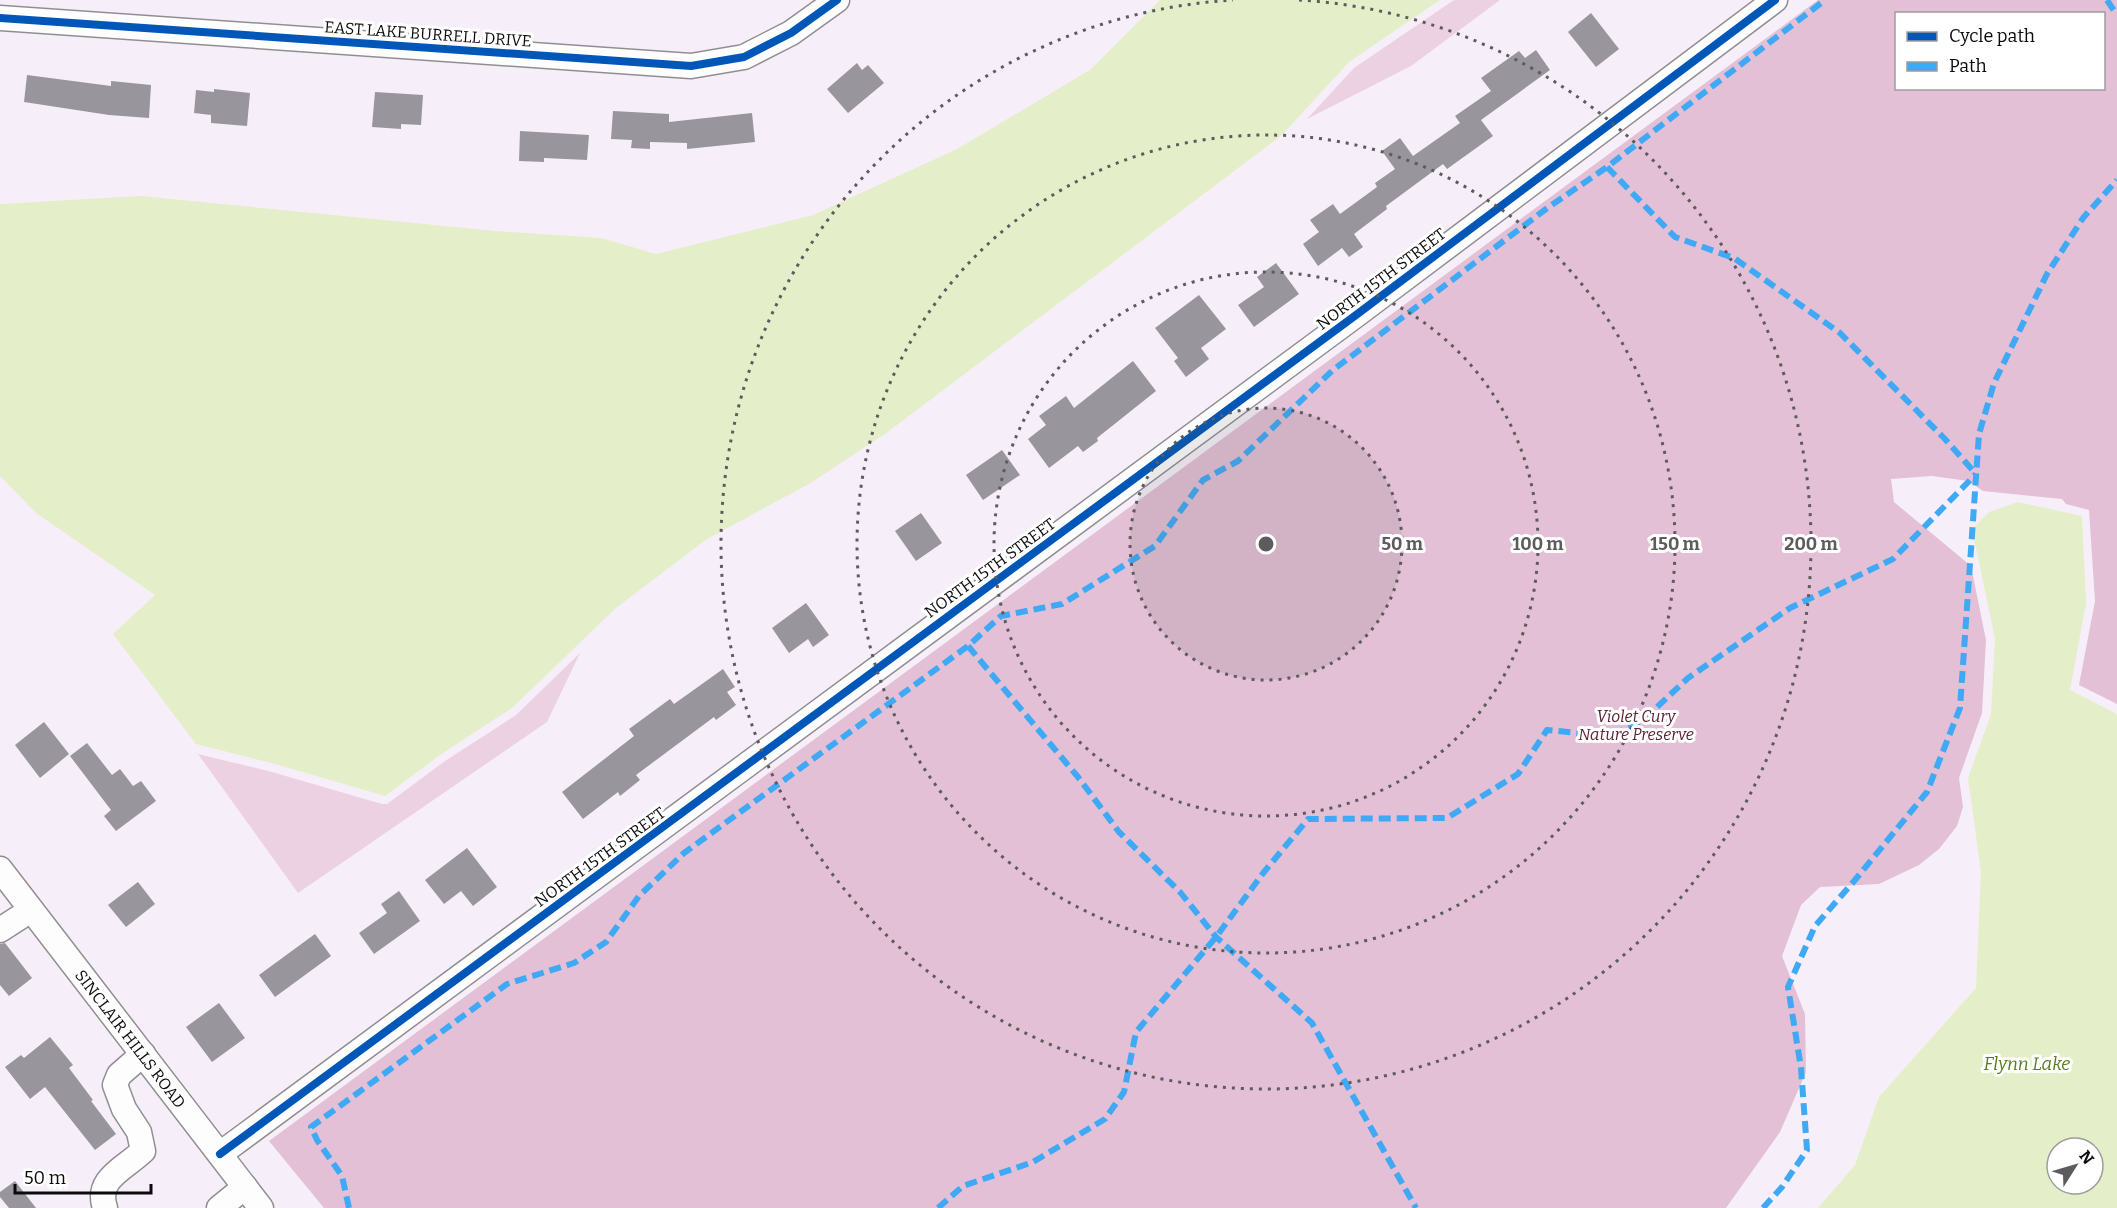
<svg xmlns="http://www.w3.org/2000/svg" width="2117" height="1208" font-family="Bitter,serif">
  <rect width="100%" height="100%" fill="#f6eff9"/>
  <g fill="#ecd1e3">
    <path d="M1454 0H1500L1411 66 1307 119 1354 68Z"/>
    <path d="M580 653 547 722 298 893 198 754 272 772 382 804H387L445 761 516 715Z"/>
  </g>
  <path fill="#e3c0d5" fill-rule="evenodd" d="M1818 0H2117V704L2079 685 2095 601 2089 510 2066 504 2062 499 1983 491 1968 481 1932 476 1891 479 1894 502 1971 566 1986 640 1982 713 1959 778 1963 807 1957 826 1939 849 1919 865 1879 884 1820 887 1801 905 1782 956 1805 1014 1806 1072 1780 1132 1726 1208H324L269 1141ZM1896 14H2104V88H1896Z"/>
  <g fill="#e4efc9" fill-rule="evenodd">
    <path d="M1160 0H1440L1349 62 1282 135 885 434 809 484 707 539 616 608 512 708 440 755 385 796 275 764 196 744 113 634 155 595 36 513 0 476V204L141 196 496 231 601 238 656 254 813 215 957 149 1090 70Z"/>
    <path d="M2018 502 2082 516 2086 603 2070 690 2117 714V1208H1818L1855 1165 1879 1097 1976 988 1981 872 1968 778 1991 714 1995 639 1972 529 1989 512ZM2057 1148H2093V1184H2057Z"/>
  </g>
  <g fill="#99959c">
    <path d="M1591 13 1619 49 1596 67 1568 32Z"/>
    <path d="M1536 50 1550 70 1481 120 1493 136 1447 169 1443 164 1386 206 1387 209 1354 234 1363 247 1349 257 1342 248 1318 266 1303 244 1319 232 1310 220 1333 204 1340 214 1377 187 1375 183 1395 169 1382 151 1400 138 1413 156 1460 123 1455 116 1491 91 1481 78 1519 51 1525 58Z"/>
    <path d="M857 63 862 70 868 65 884 83 848 113 827 89Z"/>
    <path d="M27 75 111 86V81L151 85 149 118 109 115 24 102Z"/>
    <path d="M214 89 250 93 247 126 211 123V115L194 113 196 90 214 92Z"/>
    <path d="M375 92 423 95 421 125 401 124V129L372 127Z"/>
    <path d="M613 111 669 114V122L752 113 755 142 687 149V143L650 142V149L631 148 632 140 611 139Z"/>
    <path d="M520 131 589 135 587 160 544 158V162L519 161Z"/>
    <path d="M1276 263 1299 294 1254 327 1238 305 1264 287 1257 277Z"/>
    <path d="M1199 295 1226 329 1201 348 1209 359 1186 377 1174 361 1178 358 1155 328Z"/>
    <path d="M1133 361 1156 391 1097 438 1098 441 1083 452 1078 446 1049 468 1028 439 1046 425 1039 416 1066 396 1074 408Z"/>
    <path d="M1002 450 1020 475 983 500 966 475Z"/>
    <path d="M921 513 942 543 916 561 895 531Z"/>
    <path d="M806 603 829 635 813 647 808 639 789 653 772 628Z"/>
    <path d="M723 669 735 687 727 692 736 705 716 720 714 717 636 775 640 780 620 796 618 792 583 819 562 792 634 736 629 729 670 699 674 704Z"/>
    <path d="M44 722 69 754 40 778 15 745Z"/>
    <path d="M87 743 112 775 120 769 133 786 141 781 156 801 116 831 104 816 111 810 70 756Z"/>
    <path d="M467 848 497 887 473 906 461 891 444 904 425 880Z"/>
    <path d="M138 882 155 904 126 927 108 905Z"/>
    <path d="M399 891 420 921 374 954 359 933 387 913 381 904Z"/>
    <path d="M315 934 331 956 275 997 259 975Z"/>
    <path d="M5 943 32 978 9 996 0 985V944Z"/>
    <path d="M219 1003 245 1038 212 1062 186 1027Z"/>
    <path d="M50 1037 73 1065 69 1068 93 1100 91 1101 116 1134 95 1150 45 1087 30 1099 5 1067 21 1055 24 1058Z"/>
    <path d="M15 1181 36 1208H9L0 1197V1192Z"/>
  </g>
  <g fill="none" stroke-linecap="round" stroke-linejoin="round">
    <g stroke="#918e92" stroke-width="27">
      <g id="minor">
        <path d="M0 18 691 66 744 57 791 33 837 0"/>
        <path id="s1" d="M0 869 261 1208"/>
        <path d="M0 930 31 910"/>
        <path d="M220 1154 1356 315 1775 0"/>
        <path d="M105 1208C95 1179 124 1169 143 1151L139 1132 124 1109 115 1085 119 1075 143 1054"/>
        <path d="M219 1208 245 1187"/>
      </g>
    </g>
    <use href="#minor" stroke="#fefdfe" stroke-width="24"/>
    <g stroke="#3fa9f5" stroke-width="6" stroke-dasharray="12 6" stroke-linecap="butt">
      <path d="M2107 0 2117 15"/>
      <path d="M1607 167 1675 237 1734 258 1840 333 1944 438 1976 474"/>
      <path d="M968 646 1078 777 1119 832 1180 892 1216 937 1312 1023 1416 1208"/>
      <path d="M349 1208 342 1176 317 1140 311 1127 507 984 574 963 606 942 639 896 684 853 968 646 1001 616 1062 604 1155 546 1203 480 1238 461 1333 370 1546 209 1607 167 1825 0"/>
      <path d="M938 1208 963 1186 1033 1162 1105 1119 1124 1092 1136 1032 1216 937 1264 872 1308 819 1447 818 1518 774 1547 730 1609 736 1640 723 1688 678 1790 608 1893 559 1976 474"/>
      <path d="M1763 1208 1782 1187 1807 1150 1801 1068 1788 987 1815 926 1855 880 1927 792 1960 708 1979 434 1994 383 2047 274 2083 218 2117 180"/>
    </g>
    <g stroke="#fff" stroke-width="11">
      <g id="cycleway">
        <path d="M0 18 691 66 744 57 791 33 837 0"/>
        <path d="M220 1154 1356 315 1775 0"/>
      </g>
    </g>
    <use href="#cycleway" stroke="#0057b8" stroke-width="8"/>
  </g>
  <circle cx="1266" cy="544" r="136" fill="#5d5b5e" fill-opacity=".12"/>
  <g fill="none" stroke="#5d5b5e" stroke-width="3" stroke-dasharray="3 6">
    <circle cx="1266" cy="544" r="136"/>
    <circle cx="1266" cy="544" r="272"/>
    <circle cx="1266" cy="544" r="409"/>
    <path d="M1299 0A545 545 0 1 1 1233 0"/>
  </g>
  <g text-anchor="middle" dominant-baseline="central" stroke-width="6" stroke-linejoin="round" paint-order="stroke">
    <g font-size="16" fill="#0b0b0b" stroke="#fff">
      <text transform="translate(428 34) rotate(4)">EAST LAKE BURRELL DRIVE</text>
      <text transform="translate(1381 279) rotate(-37)">NORTH 15TH STREET</text>
      <text transform="translate(990 568) rotate(-36)">NORTH 15TH STREET</text>
      <text transform="translate(600 857) rotate(-36)">NORTH 15TH STREET</text>
      <text stroke="none"><textPath href="#s1" startOffset="214">SINCLAIR HILLS ROAD</textPath></text>
    </g>
    <g font-size="16" font-style="italic" fill="#5b2232" stroke="#fff">
      <text x="1636" y="716">Violet Cury<tspan x="1636" dy="18">Nature Preserve</tspan></text>
    </g>
    <g font-size="18" font-style="italic" fill="#597c1f" stroke="#fff">
      <text x="2027" y="1064">Flynn Lake</text>
    </g>
  </g>
  <circle cx="1266" cy="544" r="9" fill="#5d5b5e" stroke="#fff" stroke-width="3"/>
  <g font-size="18" text-anchor="middle" font-weight="bold" fill="#5d5b5e" stroke="#fff" stroke-width="6" stroke-linejoin="round" paint-order="stroke">
    <text x="1402" y="550">50 m</text>
    <text x="1538" y="550">100 m</text>
    <text x="1675" y="550">150 m</text>
    <text x="1811" y="550">200 m</text>
  </g>
  <rect x="1895" y="12" width="210" height="78" fill="#ffffff" stroke="#9d9d9d" stroke-width="1.5"/>
  <rect x="1907" y="32" width="30" height="9" fill="#0057b8" stroke="#9d9d9d" stroke-width="1.5"/>
  <text x="1949" y="42" font-size="18" fill="#0b0b0b">Cycle path</text>
  <rect x="1907" y="62" width="30" height="9" fill="#3fa9f5" stroke="#9d9d9d" stroke-width="1.5"/>
  <text x="1949" y="72" font-size="18" fill="#0b0b0b">Path</text>
  <g transform="translate(2075 1166) rotate(53)"><circle r="28" fill="#ffffff" stroke="#9d9d9d" stroke-width="1.5"/>
  <path d="M0-4.5L10 22L0 15L-10 22Z" fill="#5d5b5e"/>
  <text y="-9" font-size="16" font-weight="bold" text-anchor="middle" fill="#0b0b0b">N</text>
  </g>
  <path d="M15 1184v9h136v-9" fill="none" stroke="#0b0b0b" stroke-width="3"/>
  <text x="24" y="1184" font-size="18" fill="#0b0b0b" stroke="#ffffff" stroke-width="4.5" paint-order="stroke">50 m</text>
</svg>
